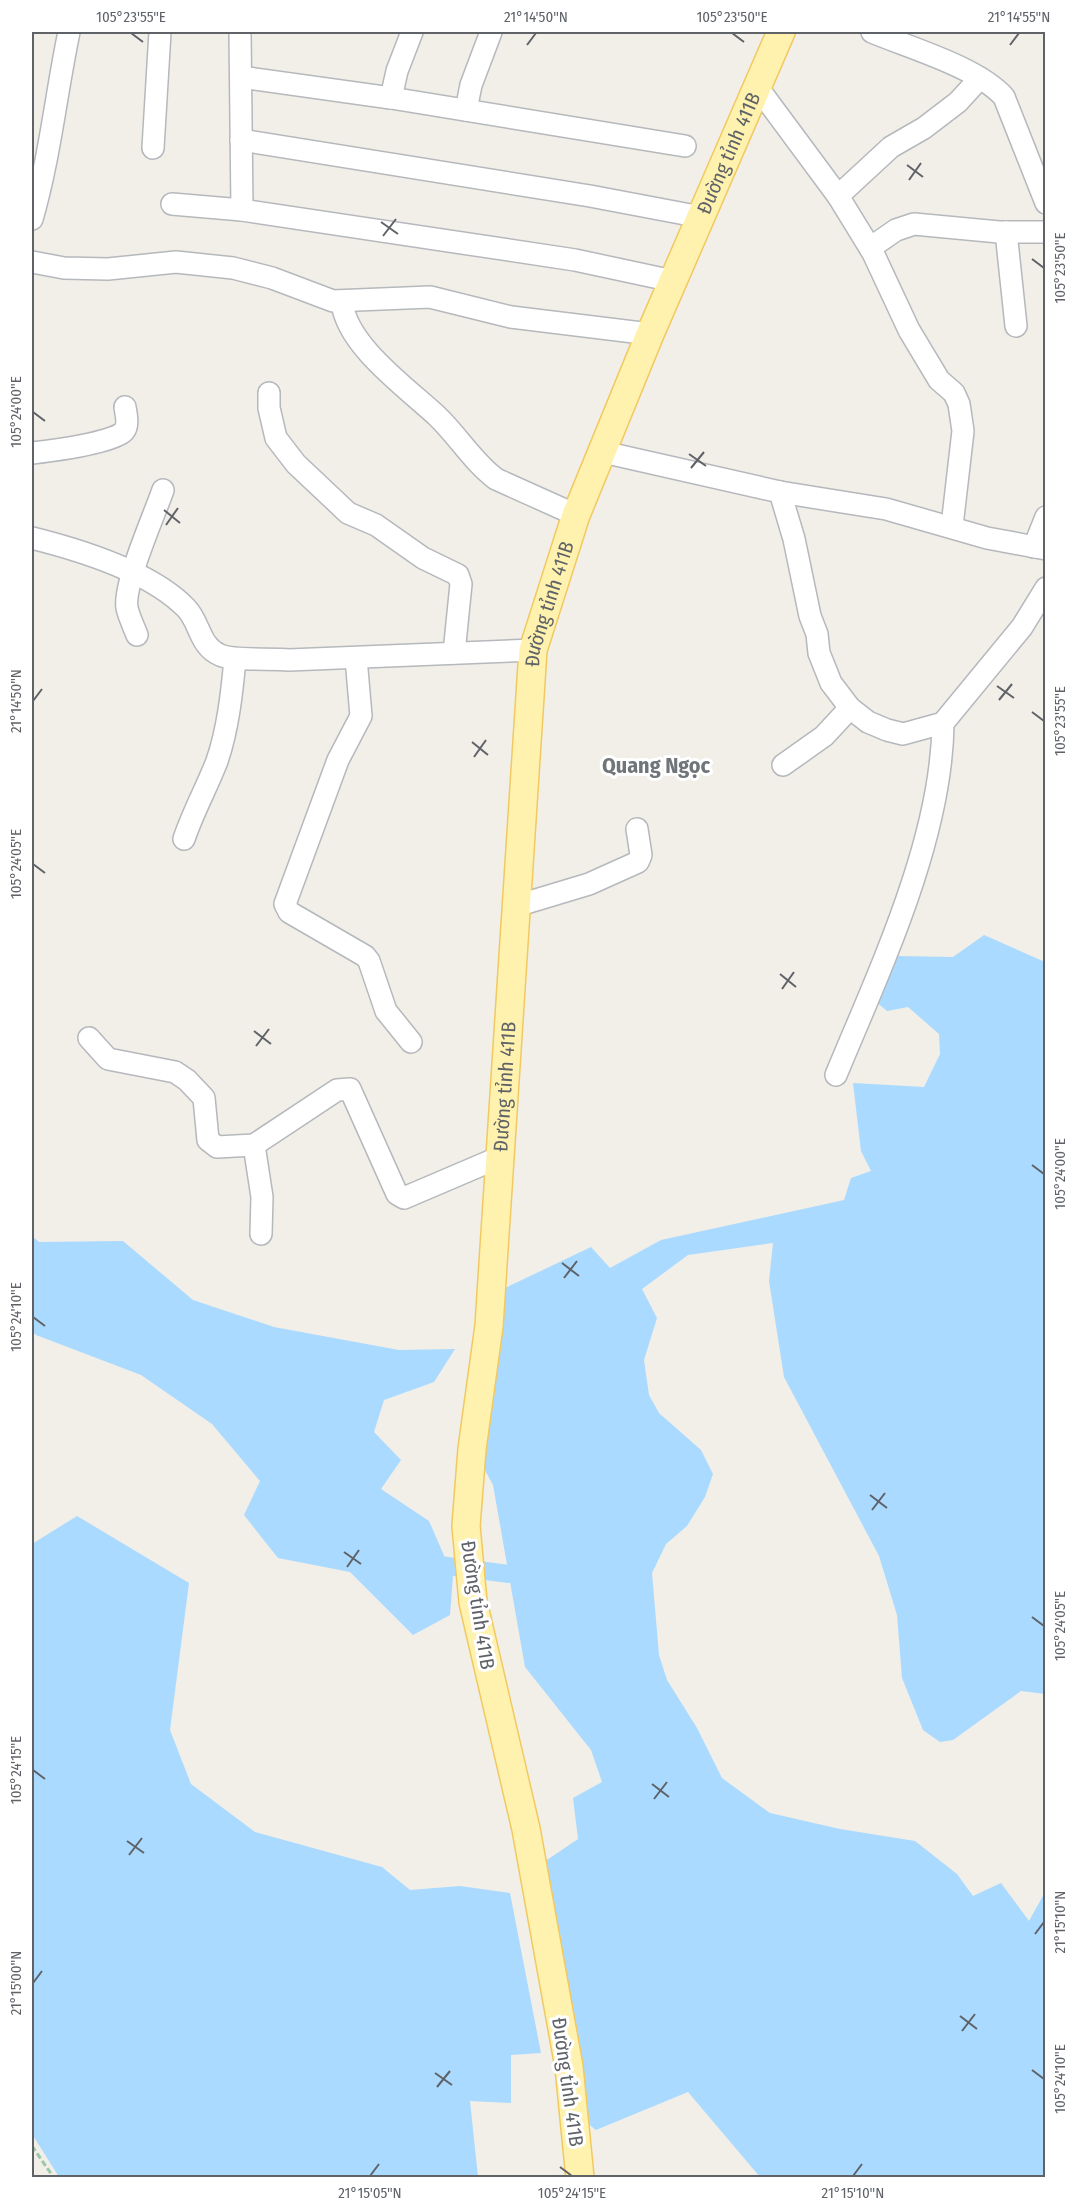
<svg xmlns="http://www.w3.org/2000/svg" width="1077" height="2209" font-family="'Fira Sans Condensed',sans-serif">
  <rect width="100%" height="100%" fill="#f1efe8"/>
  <g fill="#aadaff">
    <path d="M984 935 1045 962V1694L1021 1691 953 1740 940 1742 923 1730 902 1678 897 1615 879 1556 784 1377 769 1281 773 1243 688 1255 642 1289 657 1318 644 1360 649 1395 659 1413 701 1450 713 1474 705 1497 687 1526 666 1544 652 1573 659 1655 667 1680 697 1728 722 1778 770 1813 840 1829 915 1841 957 1874 973 1896 1001 1883 1029 1921 1045 1892V2177H760L688 2092 596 2130 582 2119 544 1862 578 1839 573 1798 602 1782 591 1750 525 1667 493 1485 480 1461 503 1289 591 1247 610 1268 661 1240 844 1200 851 1178 871 1171 861 1151 853 1083 924 1087 940 1054 939 1034 908 1007 887 1011 875 1001 897 956 953 957Z"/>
    <path d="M32 1236 39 1242 123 1241 193 1300 274 1327 399 1350 455 1349 434 1382 384 1400 374 1432 401 1460 381 1489 429 1521 453 1576 450 1615 413 1635 350 1572 278 1558 244 1515 260 1481 212 1424 141 1375 36 1335 32 1331Z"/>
    <path d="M77 1516 189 1583 170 1730 191 1784 255 1832 382 1867 410 1890 460 1886 510 1893 541 2053 511 2055V2103L470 2101 478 2177H59L32 2134V1544Z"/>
  </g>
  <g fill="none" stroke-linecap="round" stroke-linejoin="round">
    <path stroke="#aadaff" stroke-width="18" d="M424 1563 509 1574"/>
    <g stroke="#b5b8bc" stroke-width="24">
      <g id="minor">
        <path d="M240 32 242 210"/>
        <path d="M872 32C910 48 977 67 1004 97L1046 203"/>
        <path d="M241 77 391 98 685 146"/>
        <path d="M758 88 838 196"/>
        <path d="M391 98 397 71 412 32"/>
        <path d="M466 110 471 85 491 32"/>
        <path d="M241 140 590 196 701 217"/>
        <path d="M153 148 160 32"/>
        <path d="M172 204 242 210 575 260 673 281"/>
        <path d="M32 219C50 157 56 94 69 32"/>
        <path d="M1006 232 1016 326"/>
        <path d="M870 248 896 230 914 224 999 232H1046"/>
        <path d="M32 262 64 268 108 269 176 262 233 268 272 278 333 301 430 297 511 317 650 334"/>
        <path d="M342 302C346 345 407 388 437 416 458 436 473 462 496 479L576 515"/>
        <path d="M269 393V408L276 438 296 464 348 513 376 525 423 558 458 575 461 584 454 653"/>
        <path d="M603 452 780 492 886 509 987 538 1046 549"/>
        <path d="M32 453C49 451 115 443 124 431 129 425 126 414 125 407"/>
        <path d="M780 492 794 539 810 616 817 634 819 653 831 683 850 708 868 722 887 730 903 734 943 723 1022 627 1046 588"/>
        <path d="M952 526 963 431 959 404 954 393 939 380 909 330 873 253 838 196 891 147 924 128 958 102 980 78"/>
        <path d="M32 538C80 550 150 571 186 608 200 622 199 646 220 655 232 661 273 658 289 660L533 650"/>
        <path d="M1034 547 1046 517"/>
        <path d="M137 635C134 627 129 617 127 608 123 585 154 516 163 490"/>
        <path d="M356 658 361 716 338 760 285 904 289 912 365 956 369 961 386 1011 411 1042"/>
        <path d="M783 765 824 736 850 708"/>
        <path d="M184 839C193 812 207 787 217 761 228 729 232 692 235 659"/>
        <path d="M516 906 589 884 638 862 641 855 637 829"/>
        <path d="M89 1038 108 1059 175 1072 187 1080 204 1098 208 1140 217 1147 254 1145 337 1090 350 1089 397 1194 404 1198 500 1157"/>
        <path d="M836 1075C880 969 942 839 943 723"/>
        <path d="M254 1145 262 1197 261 1234"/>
      </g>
    </g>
    <g stroke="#f2c960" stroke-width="30">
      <g id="major">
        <path id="s1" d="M580 2178 569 2067 526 1829 473 1602 466 1526 472 1449 489 1326 533 650 576 515 650 334 781 32"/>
      </g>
    </g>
    <path stroke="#9cc7a9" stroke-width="3" stroke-dasharray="6 3" stroke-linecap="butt" d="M32 2146 54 2178"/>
    <use href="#minor" stroke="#fff" stroke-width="21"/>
    <use href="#major" stroke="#fff2af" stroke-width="27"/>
  </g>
  <path fill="none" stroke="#5f6368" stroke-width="2" d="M131 33 143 42M732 33 744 42M527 45 536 33M1010 45 1019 33M907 165 923 177M909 180 921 163M381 222 398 234M383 236 396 219M1032 259 1044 268M33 412 45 421M689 454 706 466M691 468 704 452M164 510 180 523M166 525 178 508M997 686 1014 698M999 700 1012 684M33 701 42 689M1032 712 1044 721M472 742 488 755M474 757 486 740M33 864 45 873M780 974 796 987M782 989 794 972M254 1031 271 1044M256 1046 269 1029M1032 1165 1044 1174M562 1263 579 1276M564 1278 577 1261M33 1317 45 1326M870 1495 887 1508M872 1510 885 1493M344 1552 361 1564M347 1567 359 1550M1032 1617 1044 1626M33 1770 45 1779M652 1784 669 1797M654 1799 667 1782M127 1841 144 1853M129 1855 142 1838M1035 1934 1044 1922M33 1983 42 1971M960 2016 977 2029M962 2031 975 2014M1032 2070 1044 2079M435 2073 452 2085M437 2087 450 2071M560 2167 572 2176M370 2176 379 2164M853 2176 862 2164"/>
  <g text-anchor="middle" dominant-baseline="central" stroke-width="6" stroke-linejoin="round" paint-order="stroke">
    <g font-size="20" fill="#5f6368" stroke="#fff">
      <text stroke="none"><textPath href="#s1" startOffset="2076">Đường tỉnh 411B</textPath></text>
      <text stroke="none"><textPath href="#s1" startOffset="1590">Đường tỉnh 411B</textPath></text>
      <text stroke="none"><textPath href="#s1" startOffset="1104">Đường tỉnh 411B</textPath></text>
      <text transform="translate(478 1605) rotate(81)">Đường tỉnh 411B</text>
      <text transform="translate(568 2082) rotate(82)">Đường tỉnh 411B</text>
    </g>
    <g font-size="22" font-weight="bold" fill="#70757a" stroke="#fff">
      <text x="656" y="765">Quang Ngọc</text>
    </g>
  </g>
  <rect width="1077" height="2209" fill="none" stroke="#ffffff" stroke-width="66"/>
  <rect x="33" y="33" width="1011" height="2143" fill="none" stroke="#5f6368" stroke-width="2"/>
  <g font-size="15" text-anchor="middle" fill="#5f6368">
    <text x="131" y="22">105°23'55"E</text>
    <text x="536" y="22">21°14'50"N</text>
    <text x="732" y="22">105°23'50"E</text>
    <text x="1019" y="22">21°14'55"N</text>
    <text transform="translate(1060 268) rotate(-90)" y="5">105°23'50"E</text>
    <text transform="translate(16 412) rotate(-90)" y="5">105°24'00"E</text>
    <text transform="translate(16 701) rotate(-90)" y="5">21°14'50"N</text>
    <text transform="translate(1060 721) rotate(-90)" y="5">105°23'55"E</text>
    <text transform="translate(16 864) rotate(-90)" y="5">105°24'05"E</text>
    <text transform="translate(1060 1174) rotate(-90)" y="5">105°24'00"E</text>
    <text transform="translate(16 1317) rotate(-90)" y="5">105°24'10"E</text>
    <text transform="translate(1060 1626) rotate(-90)" y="5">105°24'05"E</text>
    <text transform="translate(16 1770) rotate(-90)" y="5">105°24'15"E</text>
    <text transform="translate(1060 1922) rotate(-90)" y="5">21°15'10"N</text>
    <text transform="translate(16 1983) rotate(-90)" y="5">21°15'00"N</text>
    <text transform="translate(1060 2079) rotate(-90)" y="5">105°24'10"E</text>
    <text x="370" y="2198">21°15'05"N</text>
    <text x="572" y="2198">105°24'15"E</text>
    <text x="853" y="2198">21°15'10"N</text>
  </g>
</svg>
